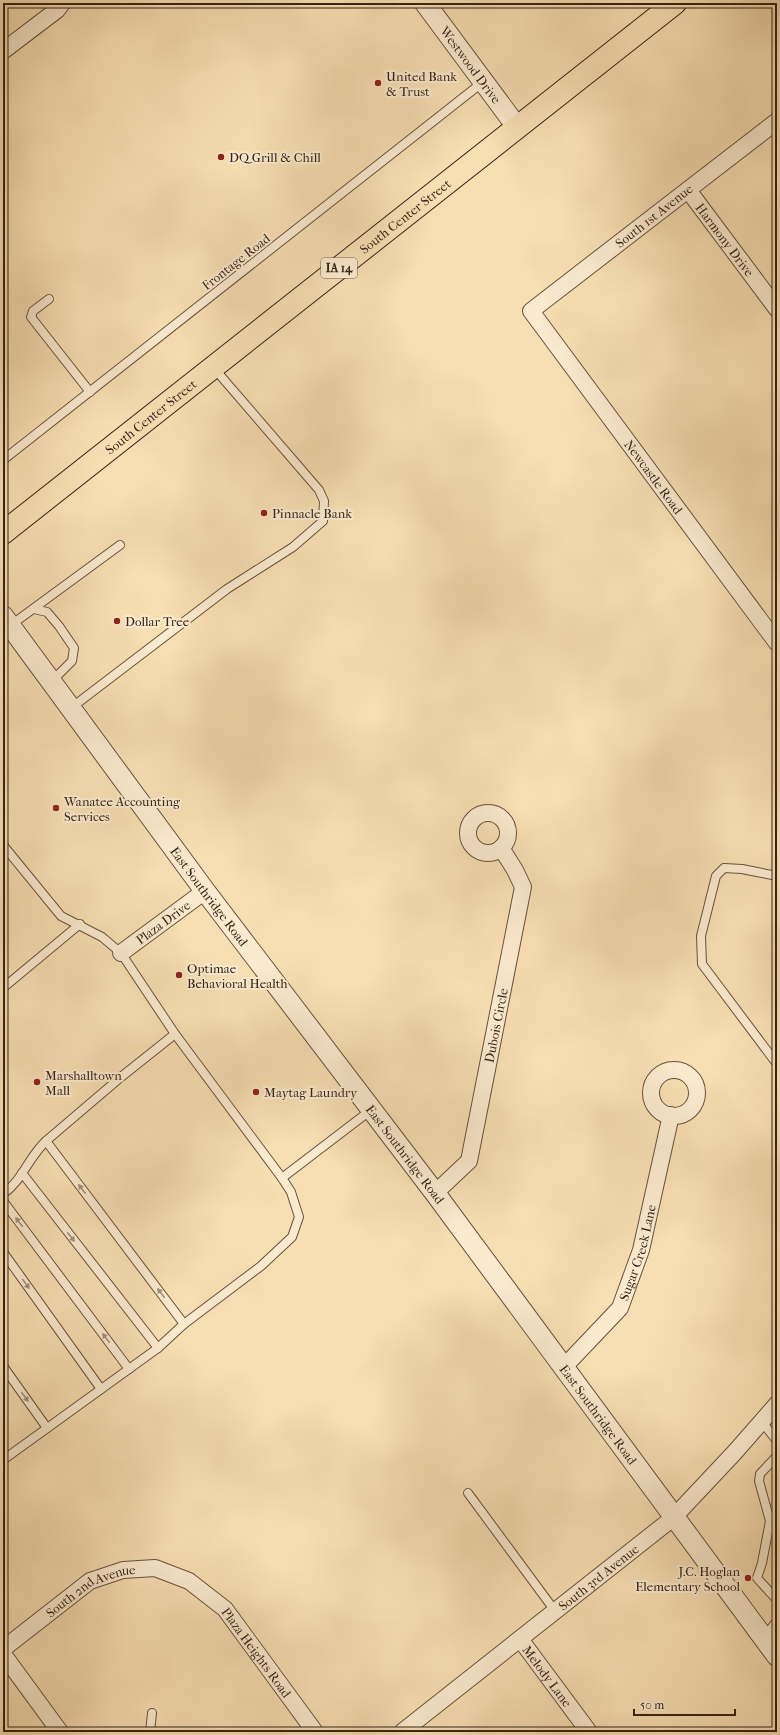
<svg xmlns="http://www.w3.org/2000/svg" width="780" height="1735" font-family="'IM FELL French Canon',serif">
  <rect width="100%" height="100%" fill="#f8deb3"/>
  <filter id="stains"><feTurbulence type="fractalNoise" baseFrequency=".005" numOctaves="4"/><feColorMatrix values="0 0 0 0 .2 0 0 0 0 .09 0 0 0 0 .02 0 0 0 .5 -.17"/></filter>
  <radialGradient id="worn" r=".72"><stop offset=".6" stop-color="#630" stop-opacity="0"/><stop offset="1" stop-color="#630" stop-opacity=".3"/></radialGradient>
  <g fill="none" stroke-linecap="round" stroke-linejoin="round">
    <g stroke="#66513c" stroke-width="10">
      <g id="service">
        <path d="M49 299 33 311 31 317 90 392"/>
        <path d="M3 460 483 82"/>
        <path d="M34 609 47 612 59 626 74 648 72 661 51 682"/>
        <path d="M11 625 120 545"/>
        <path d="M71 708 227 589 293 547 323 521 324 501 319 490 213 367"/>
        <path d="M3 845 61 916 102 937 121 953 175 1034 121 1077 46 1141C28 1158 22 1181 3 1194"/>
        <path d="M777 876 742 869 724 868 716 876 701 936 702 964 777 1064"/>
        <path d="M3 988 80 924"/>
        <path d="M175 1034 282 1178 371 1110"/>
        <path d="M46 1141 184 1324"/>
        <path d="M22 1173 158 1348"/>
        <path d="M3 1201 129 1369"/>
        <path d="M3 1252 101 1389"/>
        <path d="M3 1366 47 1428"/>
        <path d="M762 1422 777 1441"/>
        <path d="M777 1456 760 1474 759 1481 770 1521 762 1563 757 1578 777 1600"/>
        <path d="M3 1460 158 1348 184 1324 261 1266 292 1237 299 1217 291 1192 282 1178"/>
        <path d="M468 1493 555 1611"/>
        <path d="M764 1637 777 1621"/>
        <path d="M150 1732 152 1713"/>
      </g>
    </g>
    <g stroke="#66513c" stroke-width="18">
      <g id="minor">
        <path d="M3 51 57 10 62 3"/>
        <path id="s1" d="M777 121 531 311 777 643"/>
        <path id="s2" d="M688 190 777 309"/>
        <circle cx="488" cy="833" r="20"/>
        <path id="s3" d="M121 953 205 891"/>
        <circle cx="674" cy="1093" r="23"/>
        <path id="s4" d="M435 1193 469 1161 523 887 515 870 501 848"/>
        <path id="s5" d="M563 1368 620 1308 641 1250 671 1115"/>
        <path id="s6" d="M520 1639 589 1732"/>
        <path id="s7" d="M3 1649 90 1581 123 1570 155 1568 189 1581 225 1609 315 1732"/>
        <path d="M3 1654 60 1732"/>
        <path id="s8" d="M402 1732 673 1518 735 1452 777 1404"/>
      </g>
    </g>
    <g stroke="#66513c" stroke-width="22">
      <g id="tertiary">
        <path id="s9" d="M425 3 517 127"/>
        <path id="s10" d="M3 616 205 891 435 1193 777 1656"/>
      </g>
    </g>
    <g stroke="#352215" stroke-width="24">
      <g id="primary">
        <path id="s11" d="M3 533 675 3"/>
      </g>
    </g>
    <use href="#service" stroke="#faeace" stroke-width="8"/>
    <use href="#minor" stroke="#faeace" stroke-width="16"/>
    <use href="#tertiary" stroke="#faeace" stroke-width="20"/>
    <use href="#primary" stroke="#f8deb3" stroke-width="22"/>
  </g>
  <defs><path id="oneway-solid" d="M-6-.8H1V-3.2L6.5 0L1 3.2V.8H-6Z"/></defs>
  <g fill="#a1907b">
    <use href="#oneway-solid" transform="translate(82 1189) rotate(-127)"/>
    <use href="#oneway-solid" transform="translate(19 1222) rotate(-127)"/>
    <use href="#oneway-solid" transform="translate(71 1237) rotate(52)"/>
    <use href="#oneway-solid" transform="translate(26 1284) rotate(54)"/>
    <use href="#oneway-solid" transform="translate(161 1293) rotate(-127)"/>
    <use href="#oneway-solid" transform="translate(106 1338) rotate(-127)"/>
    <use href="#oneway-solid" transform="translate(25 1397) rotate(54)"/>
  </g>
  <g fill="#8f2418" stroke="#faeace" stroke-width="1.5">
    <circle cx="378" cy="83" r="4"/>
    <circle cx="221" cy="157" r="4"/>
    <circle cx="264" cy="513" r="4"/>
    <circle cx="117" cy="621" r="4"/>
    <circle cx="56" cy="808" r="4"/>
    <circle cx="179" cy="975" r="4"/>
    <circle cx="37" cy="1082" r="4"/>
    <circle cx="256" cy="1092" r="4"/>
    <circle cx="748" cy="1578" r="4"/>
  </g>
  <g text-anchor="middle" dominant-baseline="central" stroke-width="4" stroke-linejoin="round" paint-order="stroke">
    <rect fill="#faeace" stroke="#705e4c" stroke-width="1" x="321" y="258" width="36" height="20" rx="3"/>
    <g font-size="12" font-weight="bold" fill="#352215">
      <text x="339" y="268">IA 14</text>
    </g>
    <g font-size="13" fill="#352215" stroke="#faeace">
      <text stroke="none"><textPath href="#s9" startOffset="77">Westwood Drive</textPath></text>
      <text stroke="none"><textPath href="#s11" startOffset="512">South Center Street</textPath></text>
      <text transform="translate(654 216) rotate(-38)">South 1st Avenue</text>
      <text stroke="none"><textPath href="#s2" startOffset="62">Harmony Drive</textPath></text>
      <text transform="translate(236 262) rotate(-38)">Frontage Road</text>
      <text stroke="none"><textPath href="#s11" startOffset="188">South Center Street</textPath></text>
      <text stroke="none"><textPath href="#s1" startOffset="517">Newcastle Road</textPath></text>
      <text stroke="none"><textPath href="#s10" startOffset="348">East Southridge Road</textPath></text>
      <text stroke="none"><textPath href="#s3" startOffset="52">Plaza Drive</textPath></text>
      <text stroke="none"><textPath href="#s4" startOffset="185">Dubois Circle</textPath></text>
      <text stroke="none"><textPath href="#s10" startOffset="672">East Southridge Road</textPath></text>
      <text stroke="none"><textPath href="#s5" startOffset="141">Sugar Creek Lane</textPath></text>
      <text stroke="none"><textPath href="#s10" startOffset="996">East Southridge Road</textPath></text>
      <text stroke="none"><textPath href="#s8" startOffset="250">South 3rd Avenue</textPath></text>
      <text stroke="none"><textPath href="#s7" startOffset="107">South 2nd Avenue</textPath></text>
      <text stroke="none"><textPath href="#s7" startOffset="313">Plaza Heights Road</textPath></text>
      <text stroke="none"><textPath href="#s6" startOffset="46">Melody Lane</textPath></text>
    </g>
    <g font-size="13" fill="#352215" stroke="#faeace" text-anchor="start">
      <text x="386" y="76">United Bank<tspan x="386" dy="15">&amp; Trust</tspan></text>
      <text x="229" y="157">DQ Grill &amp; Chill</text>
      <text x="272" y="513">Pinnacle Bank</text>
      <text x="125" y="621">Dollar Tree</text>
      <text x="64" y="801">Wanatee Accounting<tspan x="64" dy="15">Services</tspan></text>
      <text x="187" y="968">Optimae<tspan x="187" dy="15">Behavioral Health</tspan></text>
      <text x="45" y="1075">Marshalltown<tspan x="45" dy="15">Mall</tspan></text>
      <text x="264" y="1092">Maytag Laundry</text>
      <text x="740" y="1571" text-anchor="end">J.C. Hoglan<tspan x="740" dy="15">Elementary School</tspan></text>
    </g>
  </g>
  <rect width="780" height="1735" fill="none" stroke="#f8deb3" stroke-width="16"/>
  <rect x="4" y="4" width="772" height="1727" fill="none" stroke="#352215" stroke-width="2"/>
  <rect x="8" y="8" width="764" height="1719" fill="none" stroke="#352215"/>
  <path d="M634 1709v6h101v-6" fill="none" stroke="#352215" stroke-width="2"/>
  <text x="640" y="1709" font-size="12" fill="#352215" stroke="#faeace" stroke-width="3" paint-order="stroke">50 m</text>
  <rect width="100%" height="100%" filter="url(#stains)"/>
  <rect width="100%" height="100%" fill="url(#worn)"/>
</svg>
